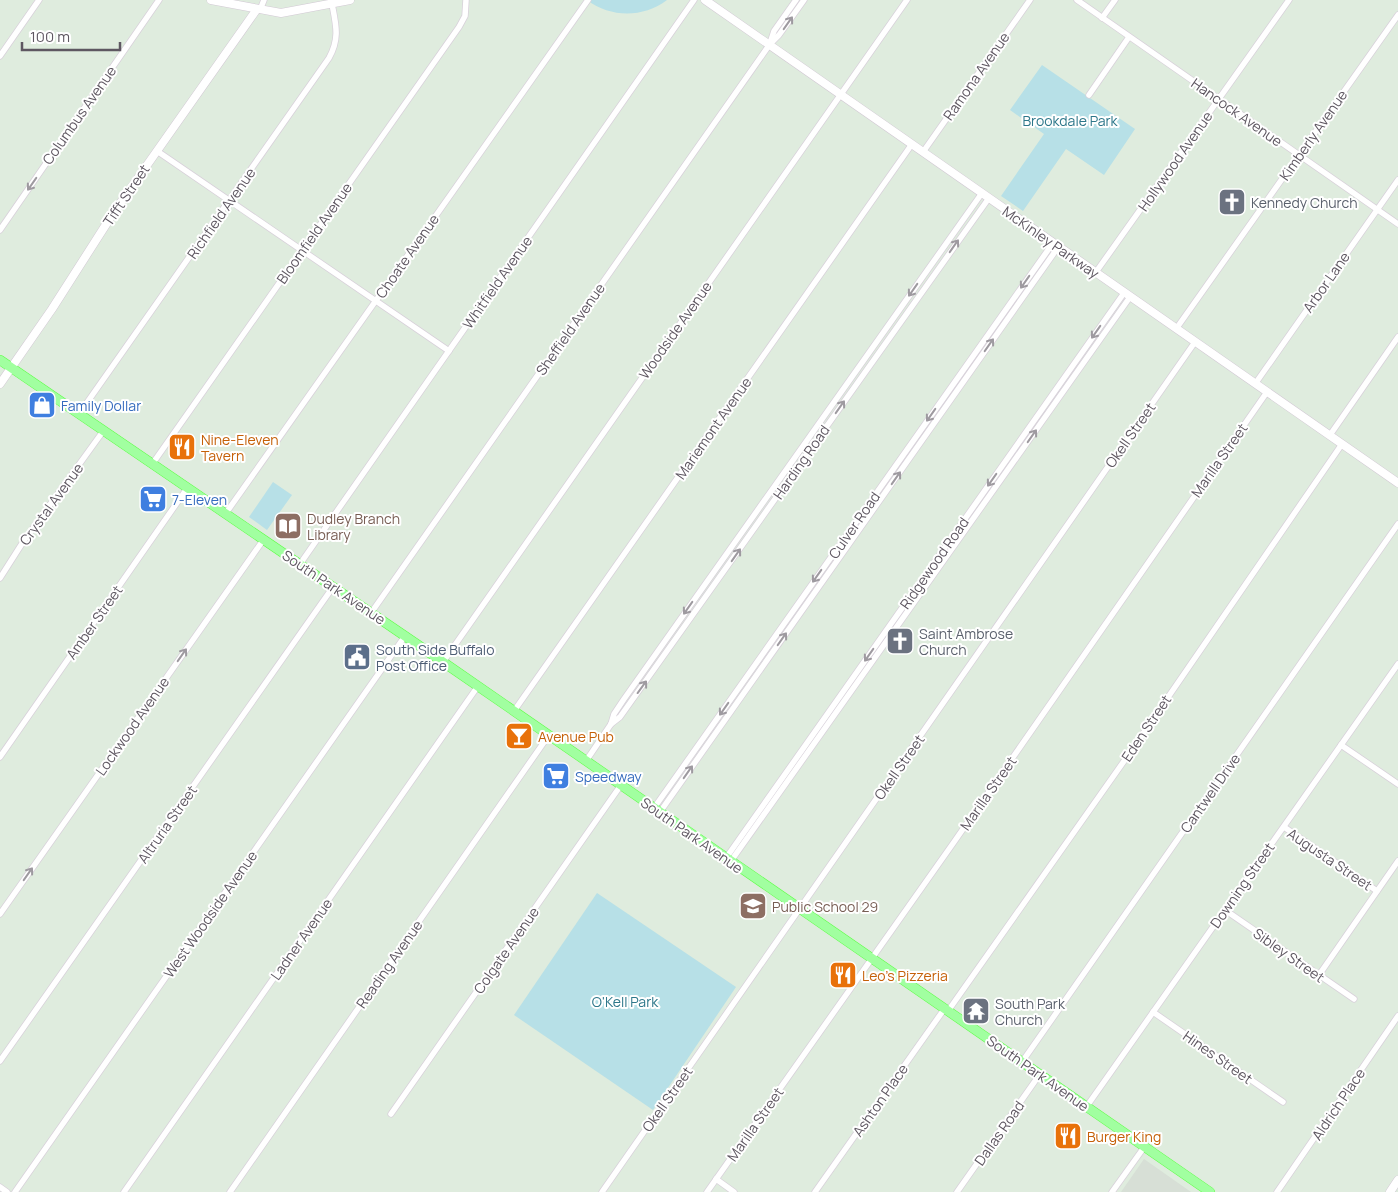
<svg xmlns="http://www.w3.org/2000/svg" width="1398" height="1192" font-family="Manrope,sans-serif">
  <rect width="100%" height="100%" fill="#dfecde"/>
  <path fill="#d7dfd6" d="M1144 1159 1191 1192H1121Z"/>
  <g fill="#b7e0e7">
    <path d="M587 0H667C643 18 611 18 587 0Z"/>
    <path d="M1042 65 1135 129 1104 175 1066 149 1023 211 1001 196 1044 134 1010 110Z"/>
    <path d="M273 482 292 495 267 530 249 517Z"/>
    <path d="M597 893 736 987 653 1110 514 1015Z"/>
  </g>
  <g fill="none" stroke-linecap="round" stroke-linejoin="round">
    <g stroke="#d8d1da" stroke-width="7">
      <g id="street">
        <path d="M1077 0 1398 224"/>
        <path d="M260 10 264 0"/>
        <path d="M1102 18 1115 0"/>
        <path d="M770 43 774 31 796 0"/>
        <path d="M0 56 39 0"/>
        <path d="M1089 95 1129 37"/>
        <path d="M157 151 449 351"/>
        <path d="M923 152 1030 0"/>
        <path d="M0 230 159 0"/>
        <path d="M1096 272 1289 0"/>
        <path d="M1176 329 1398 15"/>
        <path d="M1255 384 1398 180"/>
        <path d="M79 414 329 58C340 38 336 25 332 4"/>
        <path d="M1330 435 1398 337"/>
        <path d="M153 463 459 27 465 16 466 0"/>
        <path d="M226 513 588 0"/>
        <path d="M300 564 694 0"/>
        <path d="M0 578 23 542 104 430"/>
        <path d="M371 613 770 44 779 35 804 0"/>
        <path d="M443 662 907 0"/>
        <path d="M514 711 912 144"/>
        <path d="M611 724 620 717 989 198"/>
        <path d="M1341 745 1398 784"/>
        <path d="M0 757 188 487"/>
        <path d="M586 761 611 724 614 714 624 699 982 193"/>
        <path d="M654 808 1053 243"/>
        <path d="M660 812 1059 246"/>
        <path d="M1284 827 1377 891"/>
        <path d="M726 858 1124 293"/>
        <path d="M731 861 1130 297"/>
        <path d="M1225 910 1354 999"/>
        <path d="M0 914 264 539"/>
        <path d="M1319 975 1398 861"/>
        <path d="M948 1011 1129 754 1342 444"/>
        <path d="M1153 1012 1283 1102"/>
        <path d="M0 1061 333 587"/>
        <path d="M1022 1062 1398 524"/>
        <path d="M1087 1106 1398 664"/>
        <path d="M391 1114 621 785"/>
        <path d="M716 1179 734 1192"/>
        <path d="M0 1187 7 1192"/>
        <path d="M15 1192 405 636"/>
        <path d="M124 1192 478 686"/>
        <path d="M230 1192 549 735"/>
        <path d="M602 1192 1195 342"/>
        <path d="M707 1192 954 842 1267 392"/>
        <path d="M815 1192 945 1008"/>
        <path d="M957 1192 1040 1074"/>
        <path d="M1112 1192 1145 1146"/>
        <path d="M1277 1192 1398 1016"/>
      </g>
    </g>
    <g stroke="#d2c9d4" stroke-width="9">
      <g id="secondary">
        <path d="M211 0 281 13 350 0"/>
        <path d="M705 0 1398 483"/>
        <path d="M0 384 52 309 114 212 257 9"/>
        <path d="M1390 1192 1398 1180"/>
      </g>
    </g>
    <g stroke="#5dfe45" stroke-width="10">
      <path id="primary" d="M0 360 443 662 1210 1192"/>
    </g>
    <use href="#street" stroke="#fff" stroke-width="5.5"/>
    <use href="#secondary" stroke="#fff" stroke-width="8"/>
    <use href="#primary" stroke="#a1ffa0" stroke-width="9"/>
  </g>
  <defs><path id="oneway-shaft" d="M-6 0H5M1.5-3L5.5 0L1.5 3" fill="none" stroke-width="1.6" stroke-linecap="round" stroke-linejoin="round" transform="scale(1.25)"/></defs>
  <g stroke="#9e9aa0">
    <use href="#oneway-shaft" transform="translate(788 23) rotate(-55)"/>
    <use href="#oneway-shaft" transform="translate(32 184) rotate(125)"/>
    <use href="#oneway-shaft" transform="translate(954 246) rotate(-55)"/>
    <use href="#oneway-shaft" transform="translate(1025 282) rotate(125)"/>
    <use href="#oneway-shaft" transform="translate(913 290) rotate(125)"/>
    <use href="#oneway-shaft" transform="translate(1096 332) rotate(125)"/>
    <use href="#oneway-shaft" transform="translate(989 345) rotate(-55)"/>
    <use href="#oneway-shaft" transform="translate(840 407) rotate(-55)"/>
    <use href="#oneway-shaft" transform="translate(931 415) rotate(125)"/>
    <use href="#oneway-shaft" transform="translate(1032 436) rotate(-55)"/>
    <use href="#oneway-shaft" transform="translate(896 478) rotate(-55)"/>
    <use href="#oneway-shaft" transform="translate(992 480) rotate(125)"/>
    <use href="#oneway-shaft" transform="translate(736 555) rotate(-55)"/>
    <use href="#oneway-shaft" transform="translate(817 576) rotate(125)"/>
    <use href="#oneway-shaft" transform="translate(688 608) rotate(125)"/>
    <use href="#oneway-shaft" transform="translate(782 639) rotate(-55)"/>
    <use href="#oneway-shaft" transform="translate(182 655) rotate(-55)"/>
    <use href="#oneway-shaft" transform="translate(869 655) rotate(125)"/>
    <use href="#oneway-shaft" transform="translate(642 687) rotate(-54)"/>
    <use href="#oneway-shaft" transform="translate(724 709) rotate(125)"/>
    <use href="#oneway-shaft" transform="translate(688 772) rotate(-55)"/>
    <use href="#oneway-shaft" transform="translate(28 874) rotate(-55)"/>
  </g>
  <defs>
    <g id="church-square" transform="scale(1.4375)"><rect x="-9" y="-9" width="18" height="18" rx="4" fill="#6b7280" stroke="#fff"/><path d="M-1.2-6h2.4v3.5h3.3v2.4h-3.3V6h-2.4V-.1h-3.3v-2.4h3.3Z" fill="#fff"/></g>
    <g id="shop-square" transform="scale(1.4375)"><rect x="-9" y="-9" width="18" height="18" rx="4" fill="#3f7fe0" stroke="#fff"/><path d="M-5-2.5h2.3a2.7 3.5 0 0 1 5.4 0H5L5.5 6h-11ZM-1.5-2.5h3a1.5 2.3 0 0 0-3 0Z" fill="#fff"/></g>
    <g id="restaurant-square" transform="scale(1.4375)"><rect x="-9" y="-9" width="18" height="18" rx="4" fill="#e8710a" stroke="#fff"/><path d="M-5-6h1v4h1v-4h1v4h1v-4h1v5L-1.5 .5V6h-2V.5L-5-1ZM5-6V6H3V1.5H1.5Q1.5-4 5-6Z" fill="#fff"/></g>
    <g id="supermarket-square" transform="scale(1.4375)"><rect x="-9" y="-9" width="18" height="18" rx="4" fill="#3f7fe0" stroke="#fff"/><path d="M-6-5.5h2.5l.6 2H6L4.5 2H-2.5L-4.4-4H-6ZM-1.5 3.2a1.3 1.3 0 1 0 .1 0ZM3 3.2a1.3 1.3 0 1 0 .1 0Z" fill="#fff"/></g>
    <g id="library-square" transform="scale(1.4375)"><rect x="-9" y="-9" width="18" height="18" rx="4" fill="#8d6e63" stroke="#fff"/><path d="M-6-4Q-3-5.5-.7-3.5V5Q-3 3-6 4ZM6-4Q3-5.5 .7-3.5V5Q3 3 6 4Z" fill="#fff"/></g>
    <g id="civic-square" transform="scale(1.4375)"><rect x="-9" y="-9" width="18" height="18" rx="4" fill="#5c6f8a" stroke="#fff"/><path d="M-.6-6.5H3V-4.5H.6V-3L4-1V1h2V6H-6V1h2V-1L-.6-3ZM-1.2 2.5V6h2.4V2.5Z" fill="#fff"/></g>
    <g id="bar-square" transform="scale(1.4375)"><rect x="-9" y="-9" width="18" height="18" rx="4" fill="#e8710a" stroke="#fff"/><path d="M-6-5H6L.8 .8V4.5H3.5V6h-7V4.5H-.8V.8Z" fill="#fff"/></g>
    <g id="school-square" transform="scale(1.4375)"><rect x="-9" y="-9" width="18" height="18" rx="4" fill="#8d6e63" stroke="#fff"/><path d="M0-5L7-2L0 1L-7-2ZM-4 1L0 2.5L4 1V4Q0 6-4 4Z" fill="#fff"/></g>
    <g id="temple-square" transform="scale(1.4375)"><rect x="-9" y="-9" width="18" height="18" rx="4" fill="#6b7280" stroke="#fff"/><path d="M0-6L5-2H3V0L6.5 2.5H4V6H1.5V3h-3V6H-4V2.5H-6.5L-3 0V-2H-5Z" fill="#fff"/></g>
  </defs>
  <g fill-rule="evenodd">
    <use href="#church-square" x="1232" y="202"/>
    <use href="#shop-square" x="42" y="405"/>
    <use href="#restaurant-square" x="182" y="447"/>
    <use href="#supermarket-square" x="153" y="499"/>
    <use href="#library-square" x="288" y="526"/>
    <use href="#church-square" x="900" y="641"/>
    <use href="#civic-square" x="357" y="657"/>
    <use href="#bar-square" x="519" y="736"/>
    <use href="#supermarket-square" x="556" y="776"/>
    <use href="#school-square" x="753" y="906"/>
    <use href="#restaurant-square" x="843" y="975"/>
    <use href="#temple-square" x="976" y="1011"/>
    <use href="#restaurant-square" x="1068" y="1136"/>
  </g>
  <g text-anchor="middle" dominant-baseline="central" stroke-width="4" stroke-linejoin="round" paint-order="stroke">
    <g font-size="14" fill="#5e5761" stroke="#fff">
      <text transform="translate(976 76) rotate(-55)">Ramona Avenue</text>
      <text transform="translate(1237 112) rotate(35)">Hancock Avenue</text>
      <text transform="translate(79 115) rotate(-55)">Columbus Avenue</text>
      <text transform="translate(1313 135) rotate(-55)">Kimberly Avenue</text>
      <text transform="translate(1175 161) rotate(-55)">Hollywood Avenue</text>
      <text transform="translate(126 195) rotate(-56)">Tifft Street</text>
      <text transform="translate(221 213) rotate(-55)">Richfield Avenue</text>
      <text transform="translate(314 233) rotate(-55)">Bloomfield Avenue</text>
      <text transform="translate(1051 242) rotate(35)">McKinley Parkway</text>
      <text transform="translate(407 256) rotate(-55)">Choate Avenue</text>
      <text transform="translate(497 282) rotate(-55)">Whitfield Avenue</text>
      <text transform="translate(1326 282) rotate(-55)">Arbor Lane</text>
      <text transform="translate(570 329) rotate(-55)">Sheffield Avenue</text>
      <text transform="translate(675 330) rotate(-55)">Woodside Avenue</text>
      <text transform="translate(713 428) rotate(-55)">Mariemont Avenue</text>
      <text transform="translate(1130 435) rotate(-55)">Okell Street</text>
      <text transform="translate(1219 460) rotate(-55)">Marilla Street</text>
      <text transform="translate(801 462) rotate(-55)">Harding Road</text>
      <text transform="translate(51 504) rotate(-54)">Crystal Avenue</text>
      <text transform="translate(854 525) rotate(-55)">Culver Road</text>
      <text transform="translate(934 563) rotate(-55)">Ridgewood Road</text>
      <text transform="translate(334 587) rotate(34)">South Park Avenue</text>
      <text transform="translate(94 622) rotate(-55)">Amber Street</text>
      <text transform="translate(132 726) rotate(-55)">Lockwood Avenue</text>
      <text transform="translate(1146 728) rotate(-56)">Eden Street</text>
      <text transform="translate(899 767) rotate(-55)">Okell Street</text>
      <text transform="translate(988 793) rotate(-55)">Marilla Street</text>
      <text transform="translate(1210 793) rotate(-55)">Cantwell Drive</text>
      <text transform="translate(167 824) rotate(-55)">Altruria Street</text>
      <text transform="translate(692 835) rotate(35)">South Park Avenue</text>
      <text transform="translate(1330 859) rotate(34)">Augusta Street</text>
      <text transform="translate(1242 885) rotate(-55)">Downing Street</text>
      <text transform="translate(210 914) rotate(-55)">West Woodside Avenue</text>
      <text transform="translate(301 939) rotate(-55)">Ladner Avenue</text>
      <text transform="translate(506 950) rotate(-55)">Colgate Avenue</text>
      <text transform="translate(1289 955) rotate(35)">Sibley Street</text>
      <text transform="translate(389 964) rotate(-55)">Reading Avenue</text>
      <text transform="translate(1218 1057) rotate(35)">Hines Street</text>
      <text transform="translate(1038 1073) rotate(35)">South Park Avenue</text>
      <text transform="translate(667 1099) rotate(-55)">Okell Street</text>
      <text transform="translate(880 1100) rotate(-55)">Ashton Place</text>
      <text transform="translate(1338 1104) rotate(-56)">Aldrich Place</text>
      <text transform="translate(755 1124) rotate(-55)">Marilla Street</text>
      <text transform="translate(999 1133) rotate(-55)">Dallas Road</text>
    </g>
    <g font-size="14" fill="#2d778a" stroke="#fff">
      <text x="1070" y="120">Brookdale Park</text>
      <text x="625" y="1001">O'Kell Park</text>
    </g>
    <g font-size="14" fill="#5b616d" stroke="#fff" text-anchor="start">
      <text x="1251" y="202">Kennedy Church</text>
      <text x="919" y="633">Saint Ambrose<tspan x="919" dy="16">Church</tspan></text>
      <text x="995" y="1003">South Park<tspan x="995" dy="16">Church</tspan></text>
    </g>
    <g font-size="14" fill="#366cbe" stroke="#fff" text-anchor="start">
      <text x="61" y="405">Family Dollar</text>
      <text x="172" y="499">7-Eleven</text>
      <text x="575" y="776">Speedway</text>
    </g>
    <g font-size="14" fill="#c56008" stroke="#fff" text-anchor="start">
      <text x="201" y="439">Nine-Eleven<tspan x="201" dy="16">Tavern</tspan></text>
      <text x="538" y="736">Avenue Pub</text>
      <text x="862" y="975">Leo's Pizzeria</text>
      <text x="1087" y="1136">Burger King</text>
    </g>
    <g font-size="14" fill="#785e54" stroke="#fff" text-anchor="start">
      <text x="307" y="518">Dudley Branch<tspan x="307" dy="16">Library</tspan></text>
      <text x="772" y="906">Public School 29</text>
    </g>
    <g font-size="14" fill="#4e5e75" stroke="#fff" text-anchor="start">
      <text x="376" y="649">South Side Buffalo<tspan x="376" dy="16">Post Office</tspan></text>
    </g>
  </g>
  <path d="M22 42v8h98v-8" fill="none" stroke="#5e5761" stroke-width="2.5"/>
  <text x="30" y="42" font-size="15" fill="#5e5761" stroke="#ffffff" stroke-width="4" paint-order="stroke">100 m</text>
</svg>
